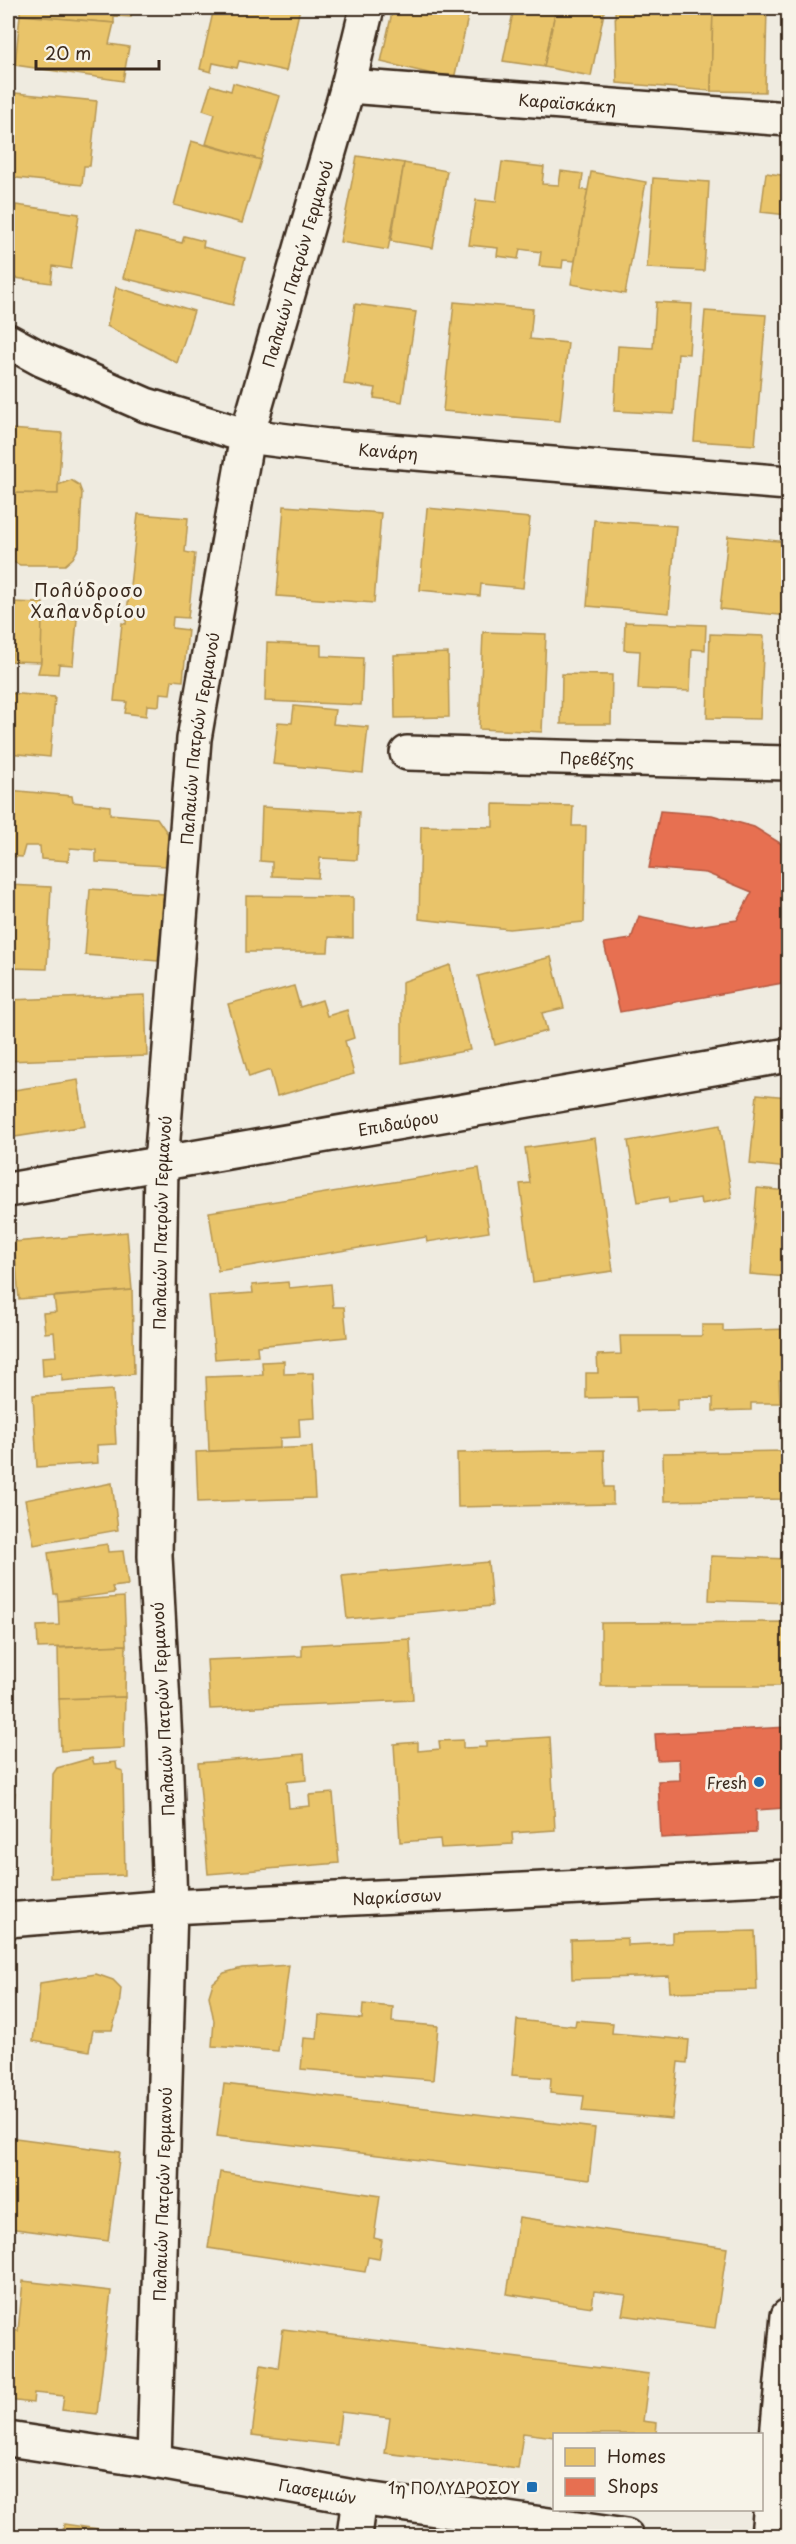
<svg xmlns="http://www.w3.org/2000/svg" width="796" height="2544" font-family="'Playpen Sans',sans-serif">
  <rect width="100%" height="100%" fill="#efebe0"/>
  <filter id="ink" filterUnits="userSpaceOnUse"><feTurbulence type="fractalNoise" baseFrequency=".0167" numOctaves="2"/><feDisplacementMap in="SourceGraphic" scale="12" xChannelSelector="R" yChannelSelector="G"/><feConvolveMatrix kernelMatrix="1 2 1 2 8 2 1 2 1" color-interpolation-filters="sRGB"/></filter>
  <g filter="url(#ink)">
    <g fill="#e9c46a" stroke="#b59653" stroke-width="1.5">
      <path d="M20 8H132L131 17 114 16V23L20 15Z"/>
      <path d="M214 8H300L286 71 239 61 237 68 213 63 211 72 200 69Z"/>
      <path d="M393 8H470L454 79 381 62Z"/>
      <path d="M514 8H556L544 67 503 61Z"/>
      <path d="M556 8H605L591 76 544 67Z"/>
      <path d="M615 8H713L711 91 617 83Z"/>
      <path d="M713 8H767L765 92 711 91Z"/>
      <path d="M20 15 114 23 109 44 129 47 123 81 15 65Z"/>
      <path d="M233 83 280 96 261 160 206 144 215 114 203 110 211 85 231 91Z"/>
      <path d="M15 93 97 101 90 166H84L82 185 8 177Z"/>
      <path d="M191 141 261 160 242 223 174 205Z"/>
      <path d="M357 156 404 163 388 250 340 242Z"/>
      <path d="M502 162 544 167 542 184 559 185 561 171 583 174 581 190H588L575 261 563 260 562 268 539 266 541 252 520 249 518 259 497 256 498 248 469 245 476 200 496 202Z"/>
      <path d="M404 163 447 171 433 248 391 241Z"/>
      <path d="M591 172 646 182 625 294 571 284Z"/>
      <path d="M766 173 788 176 787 215 761 212Z"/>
      <path d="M653 178 709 182 704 271 647 268Z"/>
      <path d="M16 205 79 214 71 269 53 266 51 283 8 277Z"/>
      <path d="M135 232 182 243 184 236 204 241 203 247 245 258 233 305 123 278Z"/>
      <path d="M116 287 194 311 177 363 107 326Z"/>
      <path d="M454 302 533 309 530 339 568 343 560 421 443 411Z"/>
      <path d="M656 302 692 304 689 354 678 353 674 414 614 411 618 346 653 348Z"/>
      <path d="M355 304 416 312 402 402 374 398 376 388 344 384Z"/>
      <path d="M705 311 766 315 755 445 694 441Z"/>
      <path d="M10 429 62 433 58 494 8 493V430Z"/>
      <path d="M71 480 79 485 82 493 79 547 73 558 65 565H20L10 561 8 557V493L58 494V485Z"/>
      <path d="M284 506 381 513 374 603 277 596Z"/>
      <path d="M427 508 530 518 523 588 481 584 480 596 420 590Z"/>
      <path d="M138 514 188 518 185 552 195 554 188 618 173 617 172 628 188 630 183 681 172 680 170 694 160 693 159 706 147 705 146 716 125 713 127 702 114 701 122 623 126 624 127 612Z"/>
      <path d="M594 520 676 526 669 613 587 606Z"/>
      <path d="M728 536 788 542V616L720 609Z"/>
      <path d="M8 602 43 603 41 662 11 661 12 653H8Z"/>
      <path d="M42 617 77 619 73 665 59 664 58 674 38 673 41 662Z"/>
      <path d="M625 622 706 625 705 650 692 649 690 691 638 689 640 651 624 650Z"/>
      <path d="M483 632 546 634 542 732 479 729Z"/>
      <path d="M710 634 764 636 760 719 707 718Z"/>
      <path d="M267 643 321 645V656L363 658 361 705 265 701Z"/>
      <path d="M448 653 449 717 395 718 394 655Z"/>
      <path d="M562 674 612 675 611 724H561Z"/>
      <path d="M8 693 55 697 50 757 8 753Z"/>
      <path d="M294 706 335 710 333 724 368 727 363 773 273 764 278 722 292 723Z"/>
      <path d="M8 790 72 796 73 802 110 806V814L157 818 168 834 166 866 96 862V850L70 848 68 861 41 859 40 846H25L22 857 8 856Z"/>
      <path d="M493 804 573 806 572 826H586L584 922 509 929 419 919 421 826 493 827Z"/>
      <path d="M262 807 359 812 357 860 320 858 318 878 272 876V862L260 861Z"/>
      <path d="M8 885 51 887 47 969 8 968Z"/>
      <path d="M90 889 164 894 158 961 85 955Z"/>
      <path d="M246 896 353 897V938L329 937 328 952H246Z"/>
      <path d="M551 957 564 1008 542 1013 547 1031 495 1045 478 976Z"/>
      <path d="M450 965 470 1050 402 1063V982Z"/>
      <path d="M294 986 300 1007 322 1000 327 1016 347 1010 354 1038 345 1041 354 1074 277 1096 270 1070 249 1077 228 1004Z"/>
      <path d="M145 995 147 1056 8 1061V1000Z"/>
      <path d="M78 1080 85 1126 8 1138V1091Z"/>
      <path d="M757 1094 788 1097V1168L750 1164Z"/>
      <path d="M720 1125 732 1198 701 1204 700 1198 669 1203 668 1197 638 1202 628 1141Z"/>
      <path d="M595 1138 613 1271 533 1282 520 1184 530 1183 525 1148Z"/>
      <path d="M479 1168 489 1232 427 1242 426 1237 218 1271 209 1212Z"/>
      <path d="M757 1188 788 1191V1277L750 1274Z"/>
      <path d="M127 1232 132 1290 19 1299 14 1242Z"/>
      <path d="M288 1282 289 1288 331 1284 333 1307H344L347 1337 257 1346 258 1356 215 1359 209 1296 253 1293 252 1285Z"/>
      <path d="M132 1290 134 1374 62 1381V1374L43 1376 42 1357 56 1356 54 1332 45 1333 43 1313 56 1312 54 1297Z"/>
      <path d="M702 1325H723V1331L788 1329V1380H779L780 1403H751V1410L713 1411V1398L678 1399V1410L637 1411 636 1397 586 1398V1373H598L597 1355 621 1354 620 1336H702Z"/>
      <path d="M284 1361V1374L313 1373 315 1418 299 1419 300 1437 280 1438V1448L209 1451 206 1377 263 1375 262 1362Z"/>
      <path d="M113 1390 116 1444 97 1445 98 1463 37 1467 33 1395Z"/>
      <path d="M312 1447 315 1498 198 1502 196 1452Z"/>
      <path d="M604 1450 605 1487H613V1504L458 1507 457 1453Z"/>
      <path d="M788 1451V1499L664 1501 663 1453Z"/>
      <path d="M112 1483 118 1530 34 1545 25 1500Z"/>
      <path d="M107 1544 108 1552 123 1551 128 1585 112 1587 114 1593 58 1601 57 1594H54L48 1553Z"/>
      <path d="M711 1556 788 1559V1603L709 1600Z"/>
      <path d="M488 1562 492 1606 347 1619 342 1576Z"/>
      <path d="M124 1597 126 1645 38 1648 37 1626 59 1625 58 1601Z"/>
      <path d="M788 1622V1686H601V1623Z"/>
      <path d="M410 1639 413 1700 210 1709 207 1660 302 1656V1645Z"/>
      <path d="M126 1645 125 1697 59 1699 58 1648Z"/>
      <path d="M125 1697 124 1748 61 1751 59 1699Z"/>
      <path d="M550 1737 555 1830 512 1833 513 1844 441 1848 440 1839 400 1842 394 1744 418 1742V1751L440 1749 439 1741 463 1740V1748L486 1747V1741Z"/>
      <path d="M304 1754 306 1780 287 1782 289 1808 310 1806 309 1795 333 1793 339 1863 208 1874 198 1763Z"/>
      <path d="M92 1758 94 1764 116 1762 117 1769 123 1771 125 1875 50 1878 53 1774 57 1768Z"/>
      <path d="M15 1793 8 1841V1794Z"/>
      <path d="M755 1931 757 1990 670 1992 669 1976 572 1979 571 1940 627 1938V1945L672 1943V1933Z"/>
      <path d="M289 1965 278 2051 212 2046 214 2021 209 1996 213 1983 224 1973 242 1968Z"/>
      <path d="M96 1974 113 1980 121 1988 119 2007 112 2030H93L89 2051 33 2041 40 1983Z"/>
      <path d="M363 2004 393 2007 392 2022 438 2026 433 2080 301 2069 304 2038 317 2039 319 2015 362 2019Z"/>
      <path d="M517 2020 575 2026 576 2020 613 2023 612 2033 689 2040 687 2063 678 2062 672 2119 582 2111 584 2096 550 2093 551 2078 512 2075Z"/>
      <path d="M224 2084 595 2128 589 2180 217 2136Z"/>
      <path d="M8 2137 120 2152 108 2241 8 2228Z"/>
      <path d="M220 2172 380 2196 374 2238 382 2240 379 2259 368 2257 365 2272 208 2248Z"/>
      <path d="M519 2217 727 2248 715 2328 622 2315 626 2295 594 2291 592 2307 507 2294Z"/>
      <path d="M23 2281 111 2291 97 2414 62 2410 64 2396 34 2393 33 2403 8 2400V2329L18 2331Z"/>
      <path d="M283 2329 649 2374 643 2421 657 2423 656 2434H554V2437L523 2433 518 2469 385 2453 390 2418 341 2412 337 2445 252 2435 261 2365 278 2368Z"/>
      <path d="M64 2524 146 2536H62Z"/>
    </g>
    <g fill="#e76f51" stroke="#b35a42" stroke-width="1.5">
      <path d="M660 811 712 815 754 827 788 848V982L620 1012 604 943 631 939 639 916 691 927 737 920 752 892 706 873 649 868Z"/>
      <path d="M788 1727V1781H783L784 1808 756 1810V1833L661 1838 658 1781 680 1780 679 1759 657 1760 655 1734Z"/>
    </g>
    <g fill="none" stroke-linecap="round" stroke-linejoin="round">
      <g stroke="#3b2a1e" stroke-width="38">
        <g id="minor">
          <path id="s1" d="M348 86 788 119"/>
          <path id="s2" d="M8 341 43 360 146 405 247 436 328 446 788 483"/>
          <path id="s3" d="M407 753 788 763"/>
          <path id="s4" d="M8 1920 170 1907 788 1877"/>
          <path id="s5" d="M8 2439 154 2461 359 2498 626 2536"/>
          <path id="s6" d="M154 2461 170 1907 165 1742 155 1556 161 1164 194 739 247 436 348 86 367 8"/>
          <path d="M354 2536 359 2498"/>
        </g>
      </g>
      <g stroke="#3b2a1e" stroke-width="38">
        <g id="tertiary">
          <path id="s7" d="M8 1190 788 1055"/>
          <path d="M768 2536 788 2316"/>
        </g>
      </g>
      <use href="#minor" stroke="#f7f3e8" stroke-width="33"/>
      <use href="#tertiary" stroke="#f7f3e8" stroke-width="33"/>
    </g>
  </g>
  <g fill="#1f6fb2" stroke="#f7f3e8" stroke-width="2">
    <circle cx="759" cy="1782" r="6"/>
    <rect x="526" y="2481" width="12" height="12" rx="3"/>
  </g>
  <g text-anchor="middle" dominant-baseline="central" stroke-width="6" stroke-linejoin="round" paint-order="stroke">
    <g font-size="16" fill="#3b2a1e" stroke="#f7f3e8">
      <text stroke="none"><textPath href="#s1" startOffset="220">Καραϊσκάκη</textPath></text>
      <text stroke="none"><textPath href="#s6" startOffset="2211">Παλαιών Πατρών Γερμανού</textPath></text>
      <text stroke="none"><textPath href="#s2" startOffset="400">Κανάρη</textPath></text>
      <text stroke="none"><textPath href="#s6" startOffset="1725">Παλαιών Πατρών Γερμανού</textPath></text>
      <text stroke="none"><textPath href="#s3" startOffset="190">Πρεβέζης</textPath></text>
      <text stroke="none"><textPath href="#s7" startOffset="396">Επιδαύρου</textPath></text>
      <text stroke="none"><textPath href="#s6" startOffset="1239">Παλαιών Πατρών Γερμανού</textPath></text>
      <text transform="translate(162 1709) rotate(-93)">Παλαιών Πατρών Γερμανού</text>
      <text stroke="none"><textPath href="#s4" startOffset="390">Ναρκίσσων</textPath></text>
      <text stroke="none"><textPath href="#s6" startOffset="267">Παλαιών Πατρών Γερμανού</textPath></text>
      <text stroke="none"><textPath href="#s5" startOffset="314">Γιασεμιών</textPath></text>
    </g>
    <g font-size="16" fill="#3b2a1e" stroke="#f7f3e8" text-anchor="end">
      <text x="747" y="1782">Fresh</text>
      <text x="520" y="2487">1η ΠΟΛΥΔΡΟΣΟΥ</text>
    </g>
    <g font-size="18" letter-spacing="1.5" fill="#3b2a1e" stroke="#f7f3e8">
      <text x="89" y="589">Πολύδροσο<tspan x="89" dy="21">Χαλανδρίου</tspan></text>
    </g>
  </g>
  <rect width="796" height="2544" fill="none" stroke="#f7f3e8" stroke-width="30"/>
  <rect x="15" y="15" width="766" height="2514" fill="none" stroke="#3b2a1e" stroke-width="2" filter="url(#ink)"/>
  <rect x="553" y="2433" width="210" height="78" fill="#f7f3e8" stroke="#aca397" stroke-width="1.5"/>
  <rect x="565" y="2448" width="30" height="18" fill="#e9c46a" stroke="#aca397" stroke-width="1.5"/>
  <text x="607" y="2463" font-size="18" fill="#3b2a1e">Homes</text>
  <rect x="565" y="2478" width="30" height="18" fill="#e76f51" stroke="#aca397" stroke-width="1.5"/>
  <text x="607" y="2493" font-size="18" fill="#3b2a1e">Shops</text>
  <path d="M36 60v9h123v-9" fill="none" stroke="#3b2a1e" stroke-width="3"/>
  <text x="45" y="60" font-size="18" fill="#3b2a1e" stroke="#f7f3e8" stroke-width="4.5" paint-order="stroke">20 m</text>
</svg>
